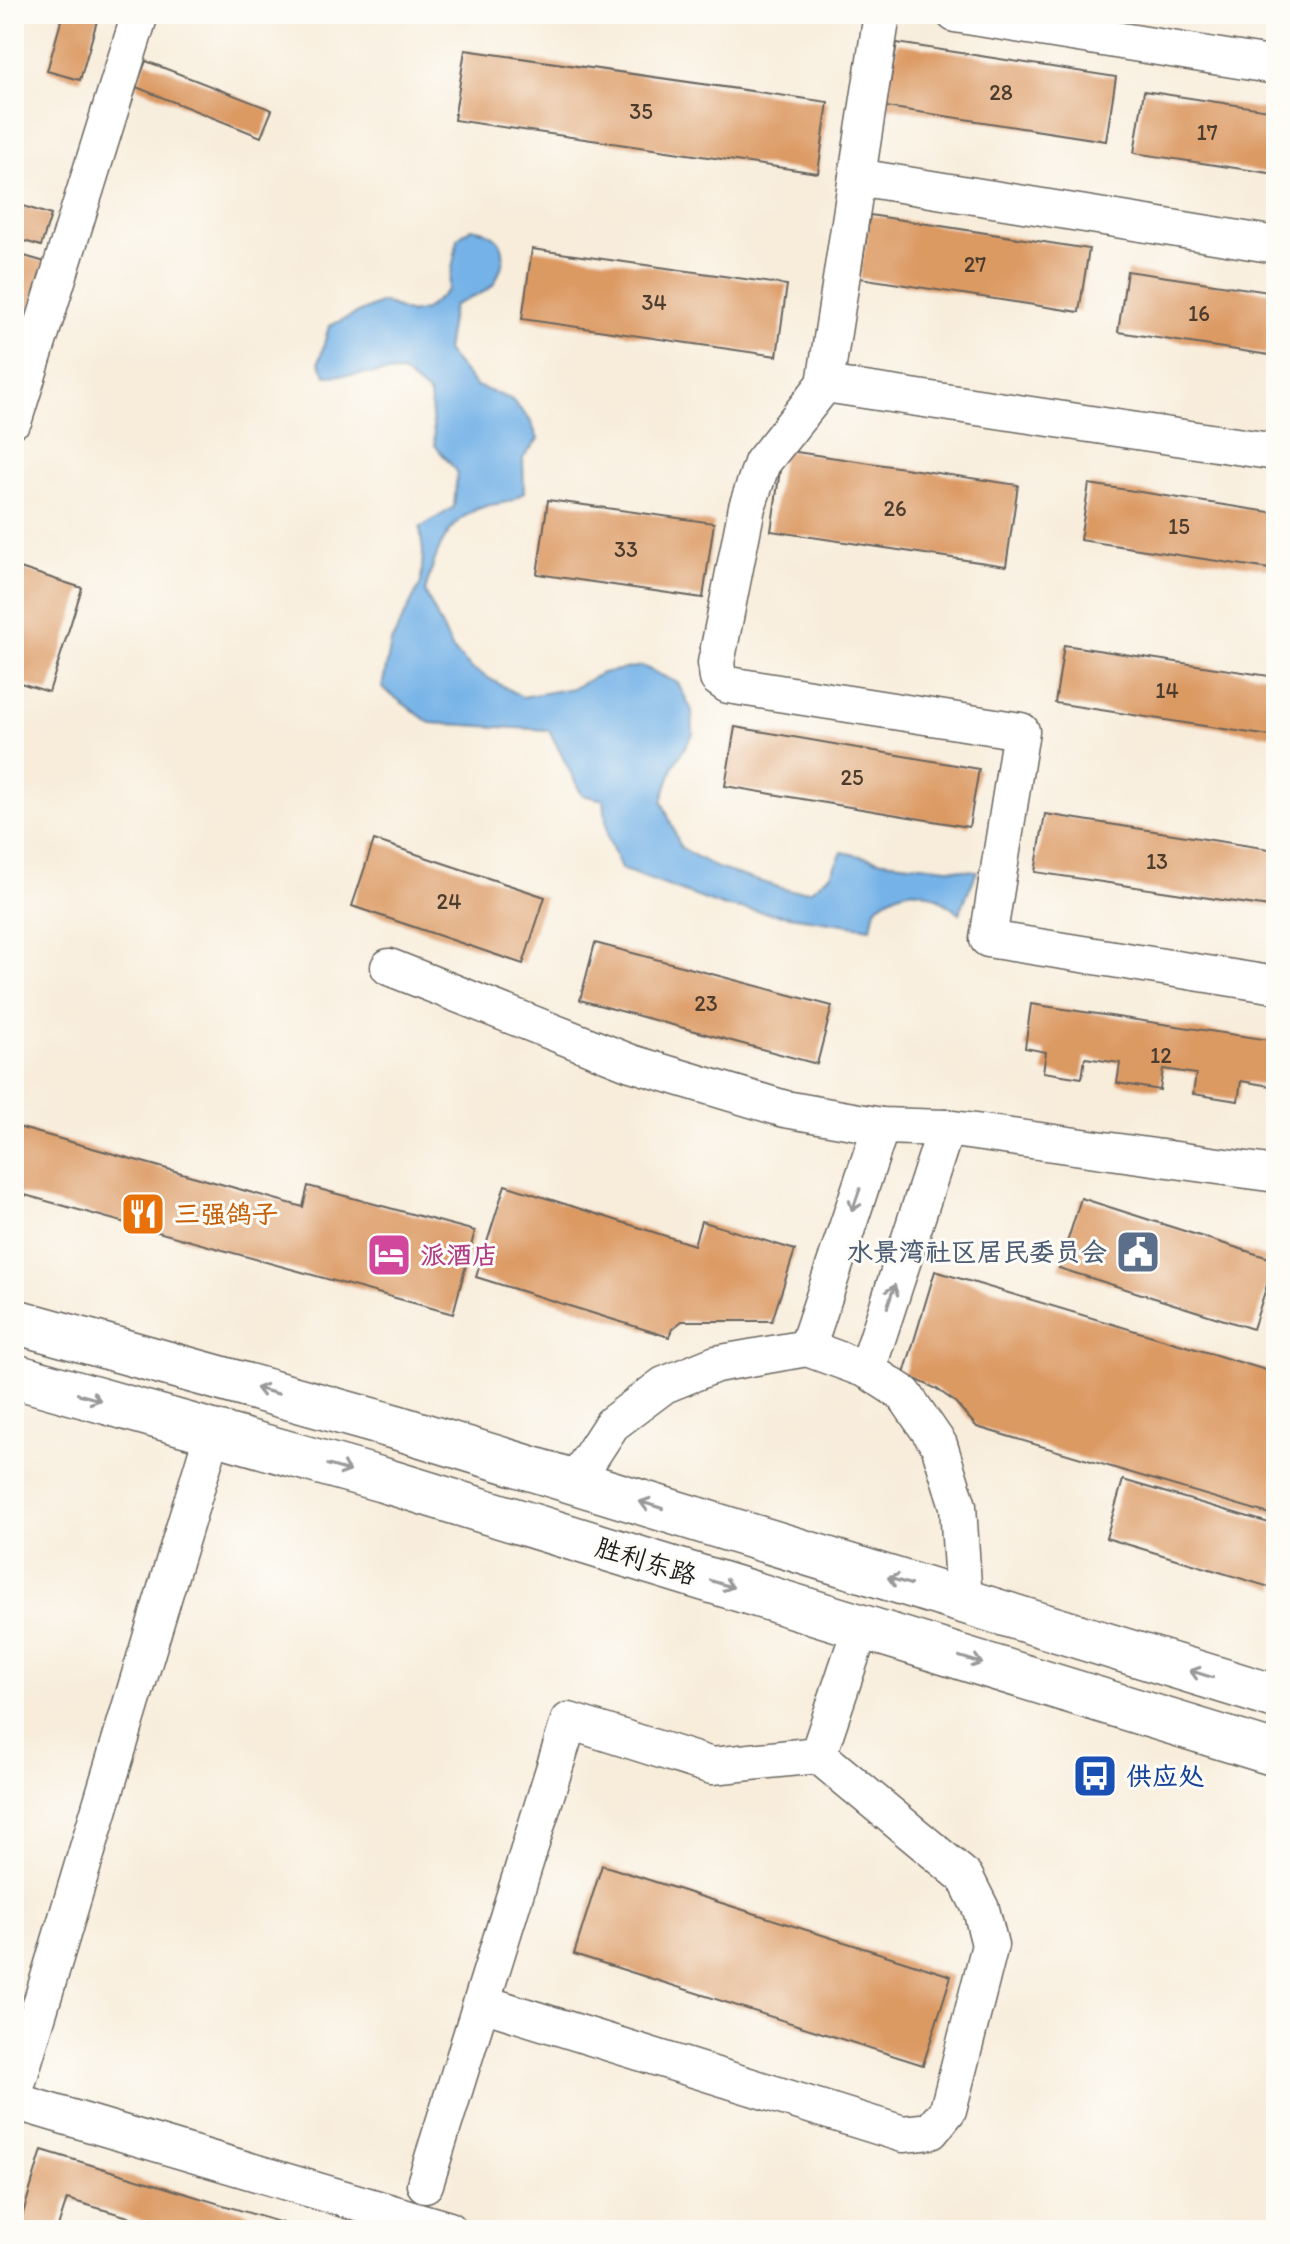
<svg xmlns="http://www.w3.org/2000/svg" width="1290" height="2244" font-family="Itim,'LXGW WenKai TC',sans-serif">
  <rect width="100%" height="100%" fill="#fdfcf7"/>
  <filter id="ink" filterUnits="userSpaceOnUse"><feTurbulence type="fractalNoise" baseFrequency=".0125" numOctaves="2"/><feDisplacementMap in="SourceGraphic" scale="16" xChannelSelector="R" yChannelSelector="G"/><feConvolveMatrix kernelMatrix="1 2 1 2 8 2 1 2 1" color-interpolation-filters="sRGB"/></filter>
  <filter id="wash" filterUnits="userSpaceOnUse"><feTurbulence type="fractalNoise" baseFrequency=".006" numOctaves="4" result="noise"/><feDisplacementMap in="SourceGraphic" scale="32" xChannelSelector="R" yChannelSelector="G"/><feGaussianBlur stdDeviation="1.8" result="paint"/><feColorMatrix in="noise" values="0 0 0 0 0 0 0 0 0 0 0 0 0 0 0 0 0 1.4 0 .05"/><feComposite in="paint" operator="in"/></filter>
  <g filter="url(#wash)">
    <rect width="100%" height="100%" fill="#f8eddb"/>
    <path fill="#75b2e7" stroke="#486782" stroke-width="2" d="M471 228C497 232 511 246 499 273 497 277 496 281 493 285 485 294 464 300 453 306L446 351 476 386 511 399 530 420 538 439 523 458 524 492C505 508 503 500 483 507 445 519 434 558 425 592L453 650 471 668 522 697 573 688 602 673 642 666 678 683 692 711 693 734 674 765 662 801 681 848 717 868 791 891 811 890 831 874 842 852 883 861 977 871 959 914C926 886 909 882 875 908L871 928 722 906 621 869 608 838 604 800 582 795 549 730 430 723 382 688 391 642 421 583 423 552 420 528 454 507 457 472 435 445 430 395 402 372 326 376 319 362 329 326 382 302 410 313 425 310 448 290 458 238Z"/>
    <g id="blocks">
      <g fill="#dc9a64">
        <path d="M63 14H99L80 80 47 71Z"/>
        <path d="M897 43 1116 77 1106 141 886 107Z"/>
        <path d="M465 50 828 102 818 173 454 120Z"/>
        <path d="M146 61 272 110 261 137 136 87Z"/>
        <path d="M1144 91 1276 111V174L1134 153Z"/>
        <path d="M14 203 51 215 41 246 14 238Z"/>
        <path d="M870 215 1089 249 1079 312 860 278Z"/>
        <path d="M532 249 787 285 777 356 522 319Z"/>
        <path d="M14 253 45 262 26 325 14 322Z"/>
        <path d="M1127 271 1276 293V356L1118 332Z"/>
        <path d="M783 450 1018 485 1006 566 771 531Z"/>
        <path d="M1089 484 1276 513V570L1080 540Z"/>
        <path d="M548 500 714 523 703 598 537 574Z"/>
        <path d="M14 566 82 588 49 692 14 681Z"/>
        <path d="M1064 645 1276 677V737L1055 703Z"/>
        <path d="M735 727 979 769 969 827 725 786Z"/>
        <path d="M1045 814 1276 850V908L1035 872Z"/>
        <path d="M374 840 545 897 523 964 352 906Z"/>
        <path d="M595 943 832 1006 817 1064 580 1000Z"/>
        <path d="M1031 1004 1276 1041V1087L1241 1081 1238 1101 1193 1094 1196 1074 1163 1069 1160 1090 1117 1083 1120 1063 1085 1058 1082 1078 1043 1072 1046 1052 1025 1048Z"/>
        <path d="M14 1126 303 1207 308 1186 475 1231 453 1314 14 1192Z"/>
        <path d="M505 1185 694 1245 701 1221 795 1250 772 1321H682L672 1329 669 1337 476 1277Z"/>
        <path d="M1081 1198 1275 1260 1253 1329 1059 1268Z"/>
        <path d="M935 1271 1276 1373V1516L977 1427 955 1402 937 1389 904 1374Z"/>
        <path d="M1123 1480 1276 1525V1589L1106 1538Z"/>
        <path d="M602 1865 951 1976 923 2065 574 1954Z"/>
        <path d="M42 2150 302 2229V2230H173L67 2199 57 2230H18Z"/>
      </g>
    </g>
  </g>
  <g filter="url(#ink)">
    <use href="#blocks" fill-opacity="0" stroke="#69655f" stroke-width="2"/>
    <g fill="none" stroke-linecap="round" stroke-linejoin="round">
      <g stroke="#69655f" stroke-width="39">
        <g id="minor">
          <path d="M882 14 825 384 762 463 747 507 716 663 718 678 728 685 1021 731 988 939 1276 985"/>
          <path d="M955 14 1276 66"/>
          <path d="M857 177 1276 245"/>
          <path d="M825 384 1276 452"/>
          <path d="M14 419 140 14"/>
          <path d="M389 967 631 1063 785 1109 881 1126 946 1128 1276 1174"/>
          <path d="M807 1348 881 1126"/>
          <path d="M867 1370 946 1128"/>
          <path d="M575 1481 612 1424 664 1385 716 1364 807 1348 867 1370 904 1394 939 1445 958 1506 964 1601"/>
          <path d="M482 2003 903 2134 931 2131 948 2110 990 1945 981 1909 965 1877 818 1755"/>
          <path d="M14 2094 213 1432"/>
          <path d="M14 2101 449 2230"/>
          <path d="M425 2184 569 1721 712 1766 818 1755 861 1627"/>
        </g>
      </g>
      <g stroke="#69655f" stroke-width="47">
        <g id="major">
          <path d="M14 1321 399 1428 1276 1697"/>
          <path d="M14 1376 383 1480 1276 1754"/>
        </g>
      </g>
      <use href="#minor" stroke="#fff" stroke-width="36"/>
      <use href="#major" stroke="#fff" stroke-width="44"/>
    </g>
    <defs><path id="oneway-shaft" d="M-6 0H5M1.5-3L5.5 0L1.5 3" fill="none" stroke-width="1.6" stroke-linecap="round" stroke-linejoin="round" transform="scale(2)"/></defs>
    <g stroke="#999">
      <use href="#oneway-shaft" transform="translate(856 1200) rotate(109)"/>
      <use href="#oneway-shaft" transform="translate(891 1296) rotate(-72)"/>
      <use href="#oneway-shaft" transform="translate(267 1391) rotate(-165)"/>
      <use href="#oneway-shaft" transform="translate(89 1397) rotate(16)"/>
      <use href="#oneway-shaft" transform="translate(339 1468) rotate(16)"/>
      <use href="#oneway-shaft" transform="translate(651 1505) rotate(-163)"/>
      <use href="#oneway-shaft" transform="translate(899 1581) rotate(-163)"/>
      <use href="#oneway-shaft" transform="translate(722 1584) rotate(17)"/>
      <use href="#oneway-shaft" transform="translate(971 1660) rotate(17)"/>
      <use href="#oneway-shaft" transform="translate(1201 1674) rotate(-163)"/>
    </g>
  </g>
  <defs>
    <g id="restaurant-square" transform="scale(2.3)"><rect x="-9" y="-9" width="18" height="18" rx="4" fill="#e8710a" stroke="#fdfcf7"/><path d="M-5-6h1v4h1v-4h1v4h1v-4h1v5L-1.5 .5V6h-2V.5L-5-1ZM5-6V6H3V1.5H1.5Q1.5-4 5-6Z" fill="#fff"/></g>
    <g id="civic-square" transform="scale(2.3)"><rect x="-9" y="-9" width="18" height="18" rx="4" fill="#5c6f8a" stroke="#fdfcf7"/><path d="M-.6-6.5H3V-4.5H.6V-3L4-1V1h2V6H-6V1h2V-1L-.6-3ZM-1.2 2.5V6h2.4V2.5Z" fill="#fff"/></g>
    <g id="hotel-square" transform="scale(2.3)"><rect x="-9" y="-9" width="18" height="18" rx="4" fill="#d1479c" stroke="#fdfcf7"/><path d="M-6-4.5h1.5V1H6V5H4.5V3h-9V5H-6ZM-4 0a1.8 1.8 0 1 1 3.6 0ZM.5 0V-2.5h3Q6-2.5 6 0Z" fill="#fff"/></g>
    <g id="bus-square" transform="scale(2.3)"><rect x="-9" y="-9" width="18" height="18" rx="4" fill="#1a4fb4" stroke="#fdfcf7"/><path d="M-5-6H5V4H4V6H2V4H-2V6H-4V4H-5ZM-3.5-4V0h7V-4ZM-3.5 1.2v1.5H-2V1.2ZM2 1.2v1.5H3.5V1.2Z" fill="#fff"/></g>
  </defs>
  <g fill-rule="evenodd">
    <use href="#restaurant-square" x="143" y="1214"/>
    <use href="#civic-square" x="1138" y="1252"/>
    <use href="#hotel-square" x="389" y="1255"/>
    <use href="#bus-square" x="1095" y="1776"/>
  </g>
  <g text-anchor="middle" dominant-baseline="central" stroke-width="6" stroke-linejoin="round" paint-order="stroke">
    <g font-size="22" fill="#4c3c2e">
      <text x="1001" y="92">28</text>
      <text x="641" y="111">35</text>
      <text x="1207" y="132">17</text>
      <text x="975" y="264">27</text>
      <text x="654" y="302">34</text>
      <text x="1199" y="313">16</text>
      <text x="895" y="508">26</text>
      <text x="1179" y="526">15</text>
      <text x="626" y="549">33</text>
      <text x="1167" y="690">14</text>
      <text x="852" y="777">25</text>
      <text x="1157" y="861">13</text>
      <text x="449" y="901">24</text>
      <text x="706" y="1003">23</text>
      <text x="1161" y="1055">12</text>
    </g>
    <g font-size="26" font-weight="bold" fill="#c56008" stroke="#fdfcf7" text-anchor="start">
      <text x="174" y="1214">三强鸽子</text>
    </g>
    <g font-size="26" font-weight="bold" fill="#4e5e75" stroke="#fdfcf7" text-anchor="end">
      <text x="1107" y="1252">水景湾社区居民委员会</text>
    </g>
    <g font-size="26" font-weight="bold" fill="#b23c85" stroke="#fdfcf7" text-anchor="start">
      <text x="420" y="1255">派酒店</text>
    </g>
    <g font-size="26" fill="#1c1c1c" stroke="#fdfcf7">
      <text transform="translate(646 1561) rotate(17)">胜利东路</text>
    </g>
    <g font-size="26" font-weight="bold" fill="#164399" stroke="#fdfcf7" text-anchor="start">
      <text x="1126" y="1776">供应处</text>
    </g>
  </g>
  <rect width="1290" height="2244" fill="none" stroke="#fdfcf7" stroke-width="48"/>
</svg>
